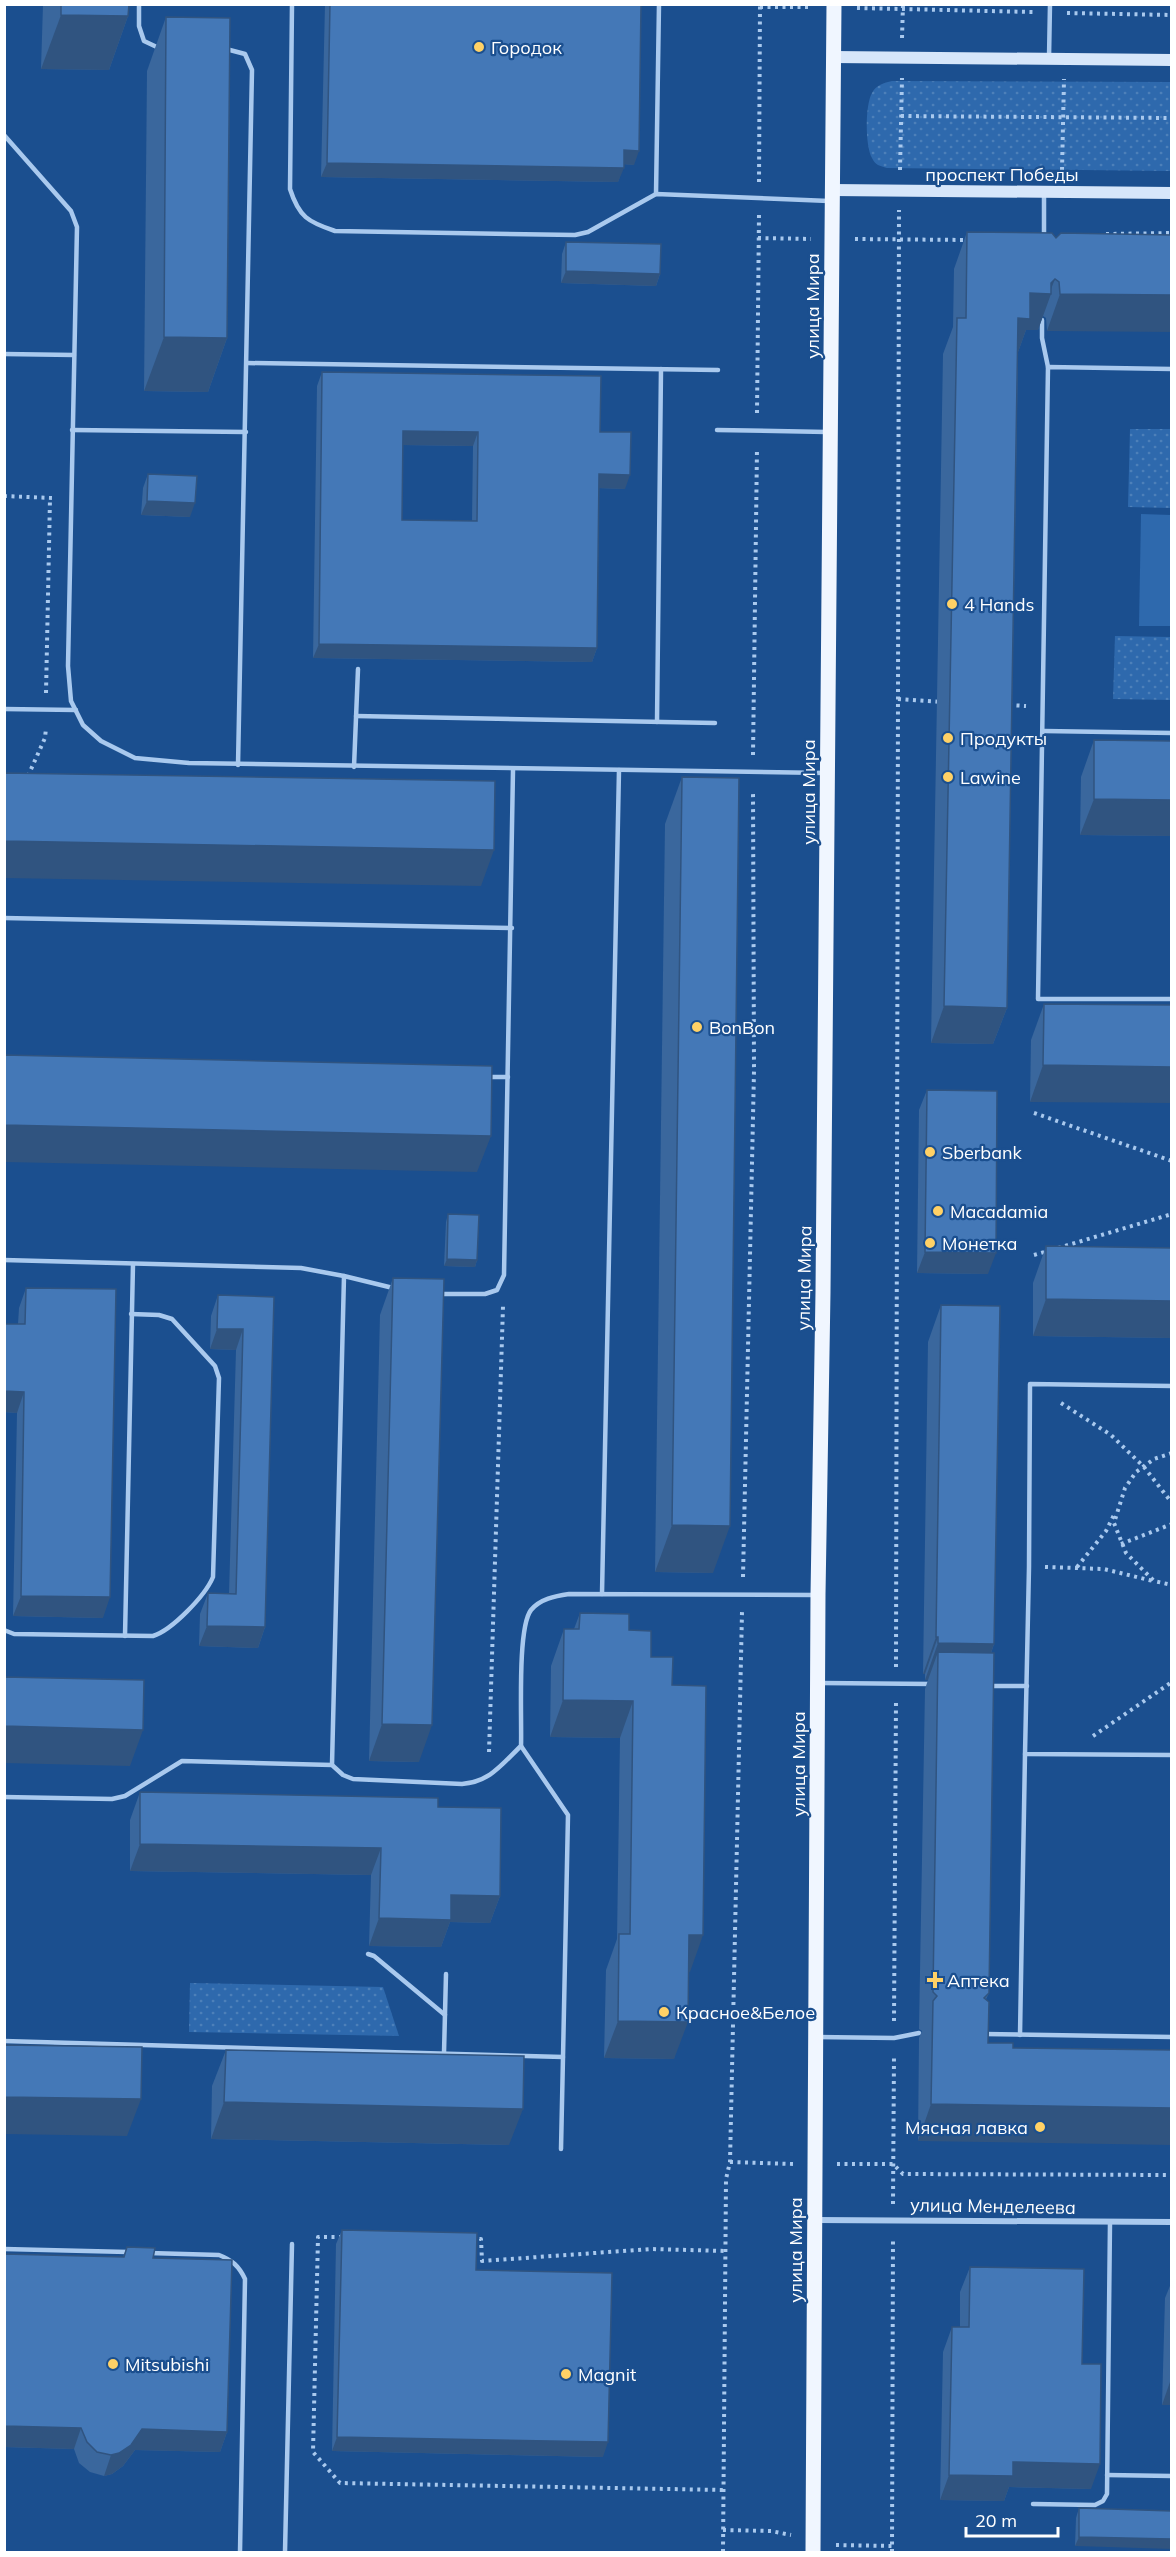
<svg xmlns="http://www.w3.org/2000/svg" width="1176" height="2557" font-family="Mulish,sans-serif">
  <defs>
    <pattern id="grass-dots" width="8" height="8" patternUnits="userSpaceOnUse" patternTransform="scale(1.5)"><rect width="8" height="8" fill="#2e69ad"/><path d="M2 2h.1M6 6h.1" fill="none" stroke="#4d80b9" stroke-width="1.8" stroke-linecap="round"/></pattern>
  </defs>
  <rect width="100%" height="100%" fill="#1b4f8f"/>
  <g fill="url(#grass-dots)">
    <path d="M892 81 1171 82V171L887 168C880 166 875 165 872 158 865 146 865 105 872 93 876 85 884 83 892 81Z"/>
    <path d="M1130 429H1171V508L1128 507Z"/>
    <path d="M1115 636 1171 637V700L1113 699Z"/>
    <path d="M190 1983 383 1987 399 2036 189 2032Z"/>
  </g>
  <path fill="#2e69ad" d="M1141 514 1171 515V626H1139Z"/>
  <g fill="none" stroke-linecap="round" stroke-linejoin="round">
    <g stroke="#a9c9ee" stroke-width="4" stroke-dasharray="3 4.5" stroke-linecap="butt">
      <path d="M760 7H811"/>
      <path d="M857 8 1033 12"/>
      <path d="M1067 13 1172 15"/>
      <path d="M902 38 903 4"/>
      <path d="M901 116 1172 118"/>
      <path d="M900 170 902 78"/>
      <path d="M1062 170 1064 79"/>
      <path d="M759 182 760 4"/>
      <path d="M1106 234 1172 233"/>
      <path d="M758 238 811 239"/>
      <path d="M855 239 967 240"/>
      <path d="M757 413 759 214"/>
      <path d="M4 496 52 498"/>
      <path d="M46 693 50 498"/>
      <path d="M898 699 942 702"/>
      <path d="M1009 705 1026 706"/>
      <path d="M753 755 757 448"/>
      <path d="M28 776 45 738 46 728"/>
      <path d="M1034 1113 1172 1161"/>
      <path d="M1058 1248 1172 1214"/>
      <path d="M1034 1255 1048 1251"/>
      <path d="M1061 1403 1111 1435 1144 1467 1172 1503"/>
      <path d="M1172 1453 1154 1459 1136 1472 1125 1488 1114 1523 1126 1553 1154 1581 1172 1585"/>
      <path d="M1121 1544 1172 1524"/>
      <path d="M1045 1567 1104 1569 1153 1581"/>
      <path d="M1077 1567 1106 1531 1114 1515"/>
      <path d="M743 1577 754 1071 753 790"/>
      <path d="M896 1667 899 210"/>
      <path d="M1093 1736 1172 1682"/>
      <path d="M489 1752 503 1306"/>
      <path d="M894 2021 896 1701"/>
      <path d="M730 2162 794 2164"/>
      <path d="M837 2164H893L903 2174 1172 2175"/>
      <path d="M893 2204 894 2055"/>
      <path d="M342 2237H318L313 2452 340 2483 723 2490"/>
      <path d="M472 2239H481L482 2261 651 2249 726 2251"/>
      <path d="M723 2530 771 2531 791 2535"/>
      <path d="M836 2545 892 2546"/>
      <path d="M723 2552 726 2179 730 2162 742 1612"/>
      <path d="M892 2552 893 2238"/>
    </g>
    <g stroke="#a9c9ee" stroke-width="4.5">
      <path d="M139 4V26L144 41 161 49"/>
      <path d="M292 4 290 189C299 217 308 222 335 231L575 235 588 232 656 194 829 201"/>
      <path d="M226 49 245 54 252 70 238 765"/>
      <path d="M1049 58 1050 4"/>
      <path d="M4 135 71 211 77 227 68 666 71 701 83 725 101 741 135 758 189 763 825 773"/>
      <path d="M656 194 659 4"/>
      <path d="M1044 237V195"/>
      <path d="M1042 320V338L1048 367"/>
      <path d="M4 354 74 355"/>
      <path d="M247 363 718 370"/>
      <path d="M1172 369 1048 367 1038 999H1172"/>
      <path d="M72 430 246 432"/>
      <path d="M717 430 827 432"/>
      <path d="M4 709 76 710"/>
      <path d="M356 716 715 723"/>
      <path d="M657 722 661 369"/>
      <path d="M1044 731 1172 733"/>
      <path d="M354 767 358 669"/>
      <path d="M4 918 512 928"/>
      <path d="M487 1077H508"/>
      <path d="M4 1260 301 1268 344 1276 393 1288"/>
      <path d="M437 1294H485L497 1290 504 1275 513 770"/>
      <path d="M1172 1386 1030 1384 1029 1567 1025 1754 1172 1755"/>
      <path d="M602 1594 619 770"/>
      <path d="M4 1630 14 1634 153 1636C172 1630 205 1596 213 1577L219 1378 215 1366 172 1319 159 1315 131 1314"/>
      <path d="M125 1636 133 1264"/>
      <path d="M821 1683 932 1684"/>
      <path d="M989 1686H1027"/>
      <path d="M332 1765 344 1276"/>
      <path d="M4 1797 112 1799 125 1796 182 1761 332 1765 343 1775 353 1779 462 1784C490 1782 502 1764 521 1746 522 1720 517 1628 531 1610 540 1599 555 1596 569 1594L815 1595"/>
      <path d="M368 1954 374 1956 445 2015"/>
      <path d="M984 2034 1172 2037"/>
      <path d="M1020 2035 1025 1754"/>
      <path d="M817 2037 894 2038 919 2033"/>
      <path d="M4 2041 563 2057 568 1815 521 1746"/>
      <path d="M444 2053 446 1974"/>
      <path d="M561 2149 563 2057"/>
      <path d="M4 2249 128 2252"/>
      <path d="M149 2253 219 2255C232 2260 239 2266 245 2279L240 2552"/>
      <path d="M1107 2475 1172 2476"/>
      <path d="M1033 2504 1095 2505 1103 2501 1107 2494 1110 2222"/>
      <path d="M285 2552 292 2244"/>
    </g>
    <path stroke="#a9c9ee" stroke-width="6" d="M816 2220 1172 2222"/>
    <g stroke="#d6e6fa" stroke-width="12">
      <path d="M833 57 1172 60"/>
      <path d="M832 190 1172 193"/>
    </g>
    <path stroke="#f0f6ff" stroke-width="15" d="M813 2552 818 1595 823 1292 834 4"/>
  </g>
  <g fill="#3a679d" fill-rule="evenodd">
    <path d="M43 4H129L128 16 109 70 41 69Z"/>
    <path d="M325 4H641L634 165 624 164 618 182 321 177Z"/>
    <path d="M166 17 227 338 208 392 144 391 147 71Z"/>
    <path d="M967 232 1056 238 1172 235 1047 331 1046 318 1043 316 1038 330H1026L1018 352 1007 1008 993 1044 931 1043 943 354 953 327 954 269Z"/>
    <path d="M566 242 660 274 656 286 561 283 562 254Z"/>
    <path d="M322 372 600 432 625 489 599 488 597 648 592 662 313 658 317 386ZM403 445 473 446 472 521 402 520Z"/>
    <path d="M148 474 190 517 141 515 143 488Z"/>
    <path d="M1094 740 1172 741V836L1080 835 1081 777Z"/>
    <path d="M682 777 713 1573 655 1572 665 824Z"/>
    <path d="M1044 1004 1172 1005 1030 1102 1031 1040Z"/>
    <path d="M927 1090 988 1274 917 1273 919 1110Z"/>
    <path d="M448 1214 477 1260 475 1267 444 1266 446 1222Z"/>
    <path d="M1046 1246 1172 1248V1338L1033 1336V1283Z"/>
    <path d="M393 1278 419 1762 369 1761 380 1315Z"/>
    <path d="M26 1288 103 1618 13 1616 17 1413 4 1412V1324H18L19 1308Z"/>
    <path d="M218 1295 274 1297 265 1627 258 1648 199 1646 200 1614 208 1593 229 1594 236 1350 210 1349 211 1316Z"/>
    <path d="M941 1305 994 1644 991 1653 989 1993 918 2141 919 2038 922 2031 919 2029 925 1689 928 1680H925V1674H923L928 1342Z"/>
    <path d="M580 1613 629 1630 672 1685 690 1972H688L674 2059 604 2058 606 1970 617 1939 620 1738 550 1737 551 1666 564 1629H574Z"/>
    <path d="M140 1792 438 1807 500 1896 490 1923 450 1922 441 1947 369 1946 371 1875 130 1871V1820Z"/>
    <path d="M226 2050 509 2145 211 2139 212 2086Z"/>
    <path d="M342 2230 476 2270 603 2457 332 2451 336 2244Z"/>
    <path d="M127 2247 153 2258 227 2432 220 2452 135 2450 123 2466 112 2474 104 2476 90 2472 79 2463 74 2449 4 2447V2254L123 2257Z"/>
    <path d="M970 2267 1082 2364 1091 2489 1009 2487 1004 2501 940 2500 943 2352 952 2327H960V2292Z"/>
    <path d="M1172 2281V2405H1162L1165 2298Z"/>
    <path d="M1079 2508 1172 2511 1075 2546 1076 2518Z"/>
  </g>
  <g fill="#305480">
    <path d="M61 15 128 16 109 70 41 69Z"/>
    <path d="M624 150 639 151 634 165 619 164Z"/>
    <path d="M327 163 624 168 618 182 321 177Z"/>
    <path d="M566 271 660 274 656 286 561 283Z"/>
    <path d="M1055 279 1049 294H1051L1038 330H1026L1017 355 1018 318 1030 293 1051 283Z"/>
    <path d="M1060 294 1172 295V332L1047 331Z"/>
    <path d="M164 337 227 338 208 392 144 391Z"/>
    <path d="M403 431 478 432 473 446 398 445Z"/>
    <path d="M599 474 630 475 625 489 594 488Z"/>
    <path d="M147 501 195 503 190 517 141 515Z"/>
    <path d="M319 644 597 648 592 662 313 658Z"/>
    <path d="M1094 799 1172 800V836L1080 835Z"/>
    <path d="M4 841 494 850 481 886 4 878Z"/>
    <path d="M944 1006 1007 1008 993 1044 931 1043Z"/>
    <path d="M1043 1065 1172 1067V1103L1030 1102Z"/>
    <path d="M4 1125 491 1136 477 1172 4 1162Z"/>
    <path d="M925 1252 996 1253 988 1274 917 1273Z"/>
    <path d="M447 1259 477 1260 475 1267 444 1266Z"/>
    <path d="M1046 1299 1172 1301V1338L1033 1336Z"/>
    <path d="M217 1329H243L236 1350 210 1349Z"/>
    <path d="M4 1391 24 1392 17 1413 4 1412Z"/>
    <path d="M672 1525 730 1526 713 1573 655 1572Z"/>
    <path d="M21 1596 110 1597 103 1618 13 1616Z"/>
    <path d="M207 1626 265 1627 258 1648 199 1646Z"/>
    <path d="M936 1637H938L925 1674H923Z"/>
    <path d="M938 1643 994 1644 981 1681 938 1652 928 1680H925Z"/>
    <path d="M563 1700 633 1701 620 1738 550 1737Z"/>
    <path d="M382 1724 432 1725 419 1762 369 1761Z"/>
    <path d="M4 1726 143 1730 130 1766 4 1763Z"/>
    <path d="M140 1844 381 1848 371 1875 130 1871Z"/>
    <path d="M451 1895 500 1896 490 1923 450 1922 441 1947 369 1946 379 1918Z"/>
    <path d="M689 1935H703L690 1972 675 1971Z"/>
    <path d="M618 2021 688 2022 674 2059 604 2058Z"/>
    <path d="M4 2097 141 2099 127 2136 4 2134Z"/>
    <path d="M224 2102 523 2109 509 2145 211 2139Z"/>
    <path d="M931 2104 1172 2108V2145L918 2141Z"/>
    <path d="M1171 2379 1172 2405H1162Z"/>
    <path d="M4 2426 81 2428 74 2449 4 2447Z"/>
    <path d="M142 2429 227 2432 220 2452 135 2450 123 2466 112 2474 104 2476 111 2455Z"/>
    <path d="M337 2437 608 2442 603 2457 332 2451Z"/>
    <path d="M1013 2462 1100 2464 1091 2489 1009 2487 1004 2501 940 2500 949 2475Z"/>
    <path d="M1079 2537 1172 2539V2549L1075 2546Z"/>
  </g>
  <g fill="#4478b7" stroke="#305480" stroke-width="1.5" fill-rule="evenodd">
    <path d="M61 4H129L128 16 61 15Z"/>
    <path d="M330 4H641L639 151 624 150V168L327 163Z"/>
    <path d="M166 17 230 18 227 338 164 337Z"/>
    <path d="M967 232 1052 233 1056 238 1061 233 1172 235V295L1060 294 1059 282 1055 279 1051 283V294L1030 293V319L1018 318 1007 1008 944 1006 957 318H966Z"/>
    <path d="M566 242 661 244 660 274 566 271Z"/>
    <path d="M322 372 601 376 600 432H631L630 475 599 474 597 648 319 644ZM403 431 478 432 477 521 402 520Z"/>
    <path d="M148 474 197 476 195 503 147 501Z"/>
    <path d="M1094 740 1172 741V800L1094 799Z"/>
    <path d="M4 773 495 781 494 850 4 841Z"/>
    <path d="M682 777 739 778 730 1526 672 1525Z"/>
    <path d="M1044 1004 1172 1005V1067L1043 1065Z"/>
    <path d="M4 1055 492 1066 491 1136 4 1125Z"/>
    <path d="M927 1090 997 1091 996 1253 925 1252Z"/>
    <path d="M448 1214 479 1215 477 1260 447 1259Z"/>
    <path d="M1046 1246 1172 1248V1301L1046 1299Z"/>
    <path d="M393 1278 444 1279 432 1725 382 1724Z"/>
    <path d="M26 1288 116 1289 110 1597 21 1596 24 1392 4 1391V1324H25Z"/>
    <path d="M218 1295 274 1297 265 1627 207 1626 208 1593 236 1594 243 1329H217Z"/>
    <path d="M941 1305 1000 1306 994 1644 938 1643V1637H936Z"/>
    <path d="M580 1613 629 1614V1630L651 1631V1657H673L672 1685 706 1686 703 1935H689L688 2022 618 2021 619 1934H630L633 1701 563 1700 564 1629H579Z"/>
    <path d="M938 1652 994 1653 989 1993 984 1998 989 2002 988 2043H1013V2048L1172 2050V2108L931 2104 933 2001 937 1996 933 1992Z"/>
    <path d="M4 1677 144 1680 143 1730 4 1726Z"/>
    <path d="M140 1792 438 1798V1807L501 1808 500 1896 451 1895V1920L379 1918 381 1848 140 1844Z"/>
    <path d="M4 2045 142 2047 141 2099 4 2097Z"/>
    <path d="M226 2050 524 2056 523 2109 224 2102Z"/>
    <path d="M342 2230 477 2233 476 2270 612 2273 608 2442 337 2437Z"/>
    <path d="M127 2247 155 2248 153 2258 232 2260 227 2432 142 2429 131 2445 119 2453 111 2455 97 2452 87 2442 81 2428 4 2426V2254L124 2257Z"/>
    <path d="M970 2267 1084 2269 1082 2364H1101L1100 2464 1013 2462V2476L949 2475 952 2327H969Z"/>
    <path d="M1079 2508 1172 2511V2539L1079 2537Z"/>
  </g>
  <g fill="#ffd166" stroke="#1b4f8f" stroke-width="2">
    <circle cx="479" cy="47" r="6"/>
    <circle cx="952" cy="604" r="6"/>
    <circle cx="948" cy="738" r="6"/>
    <circle cx="948" cy="777" r="6"/>
    <circle cx="697" cy="1027" r="6"/>
    <circle cx="930" cy="1152" r="6"/>
    <circle cx="938" cy="1211" r="6"/>
    <circle cx="930" cy="1243" r="6"/>
    <path d="M932 1971h6v6h6v6h-6v6h-6v-6h-6v-6h6z"/>
    <circle cx="664" cy="2012" r="6"/>
    <circle cx="1040" cy="2127" r="6"/>
    <circle cx="113" cy="2364" r="6"/>
    <circle cx="566" cy="2374" r="6"/>
  </g>
  <g text-anchor="middle" dominant-baseline="central" stroke-width="4.5" stroke-linejoin="round" paint-order="stroke">
    <g font-size="18" fill="#fff" stroke="#1b4f8f" text-anchor="start">
      <text x="491" y="47">Городок</text>
      <text x="964" y="604">4 Hands</text>
      <text x="960" y="738">Продукты</text>
      <text x="960" y="777">Lawine</text>
      <text x="709" y="1027">BonBon</text>
      <text x="942" y="1152">Sberbank</text>
      <text x="950" y="1211">Macadamia</text>
      <text x="942" y="1243">Монетка</text>
      <text x="947" y="1980">Аптека</text>
      <text x="676" y="2012">Красное&amp;Белое</text>
      <text x="1028" y="2127" text-anchor="end">Мясная лавка</text>
      <text x="125" y="2364">Mitsubishi</text>
      <text x="578" y="2374">Magnit</text>
    </g>
    <g font-size="18" fill="#fff" stroke="#1b4f8f">
      <text x="1002" y="174">проспект Победы</text>
      <text transform="translate(812 306) rotate(-90)">улица Мира</text>
      <text transform="translate(808 792) rotate(-90)">улица Мира</text>
      <text transform="translate(804 1278) rotate(-89)">улица Мира</text>
      <text transform="translate(798 1764) rotate(-90)">улица Мира</text>
      <text transform="translate(993 2206) rotate(1)">улица Менделеева</text>
      <text transform="translate(795 2250) rotate(-90)">улица Мира</text>
    </g>
  </g>
  <rect width="1176" height="2557" fill="none" stroke="#ffffff" stroke-width="12"/>
  <path d="M966 2527v9h92v-9" fill="none" stroke="#ffffff" stroke-width="3"/>
  <text x="975" y="2527" font-size="18" fill="#ffffff" stroke="#1b4f8f" stroke-width="4.5" paint-order="stroke">20 m</text>
</svg>
